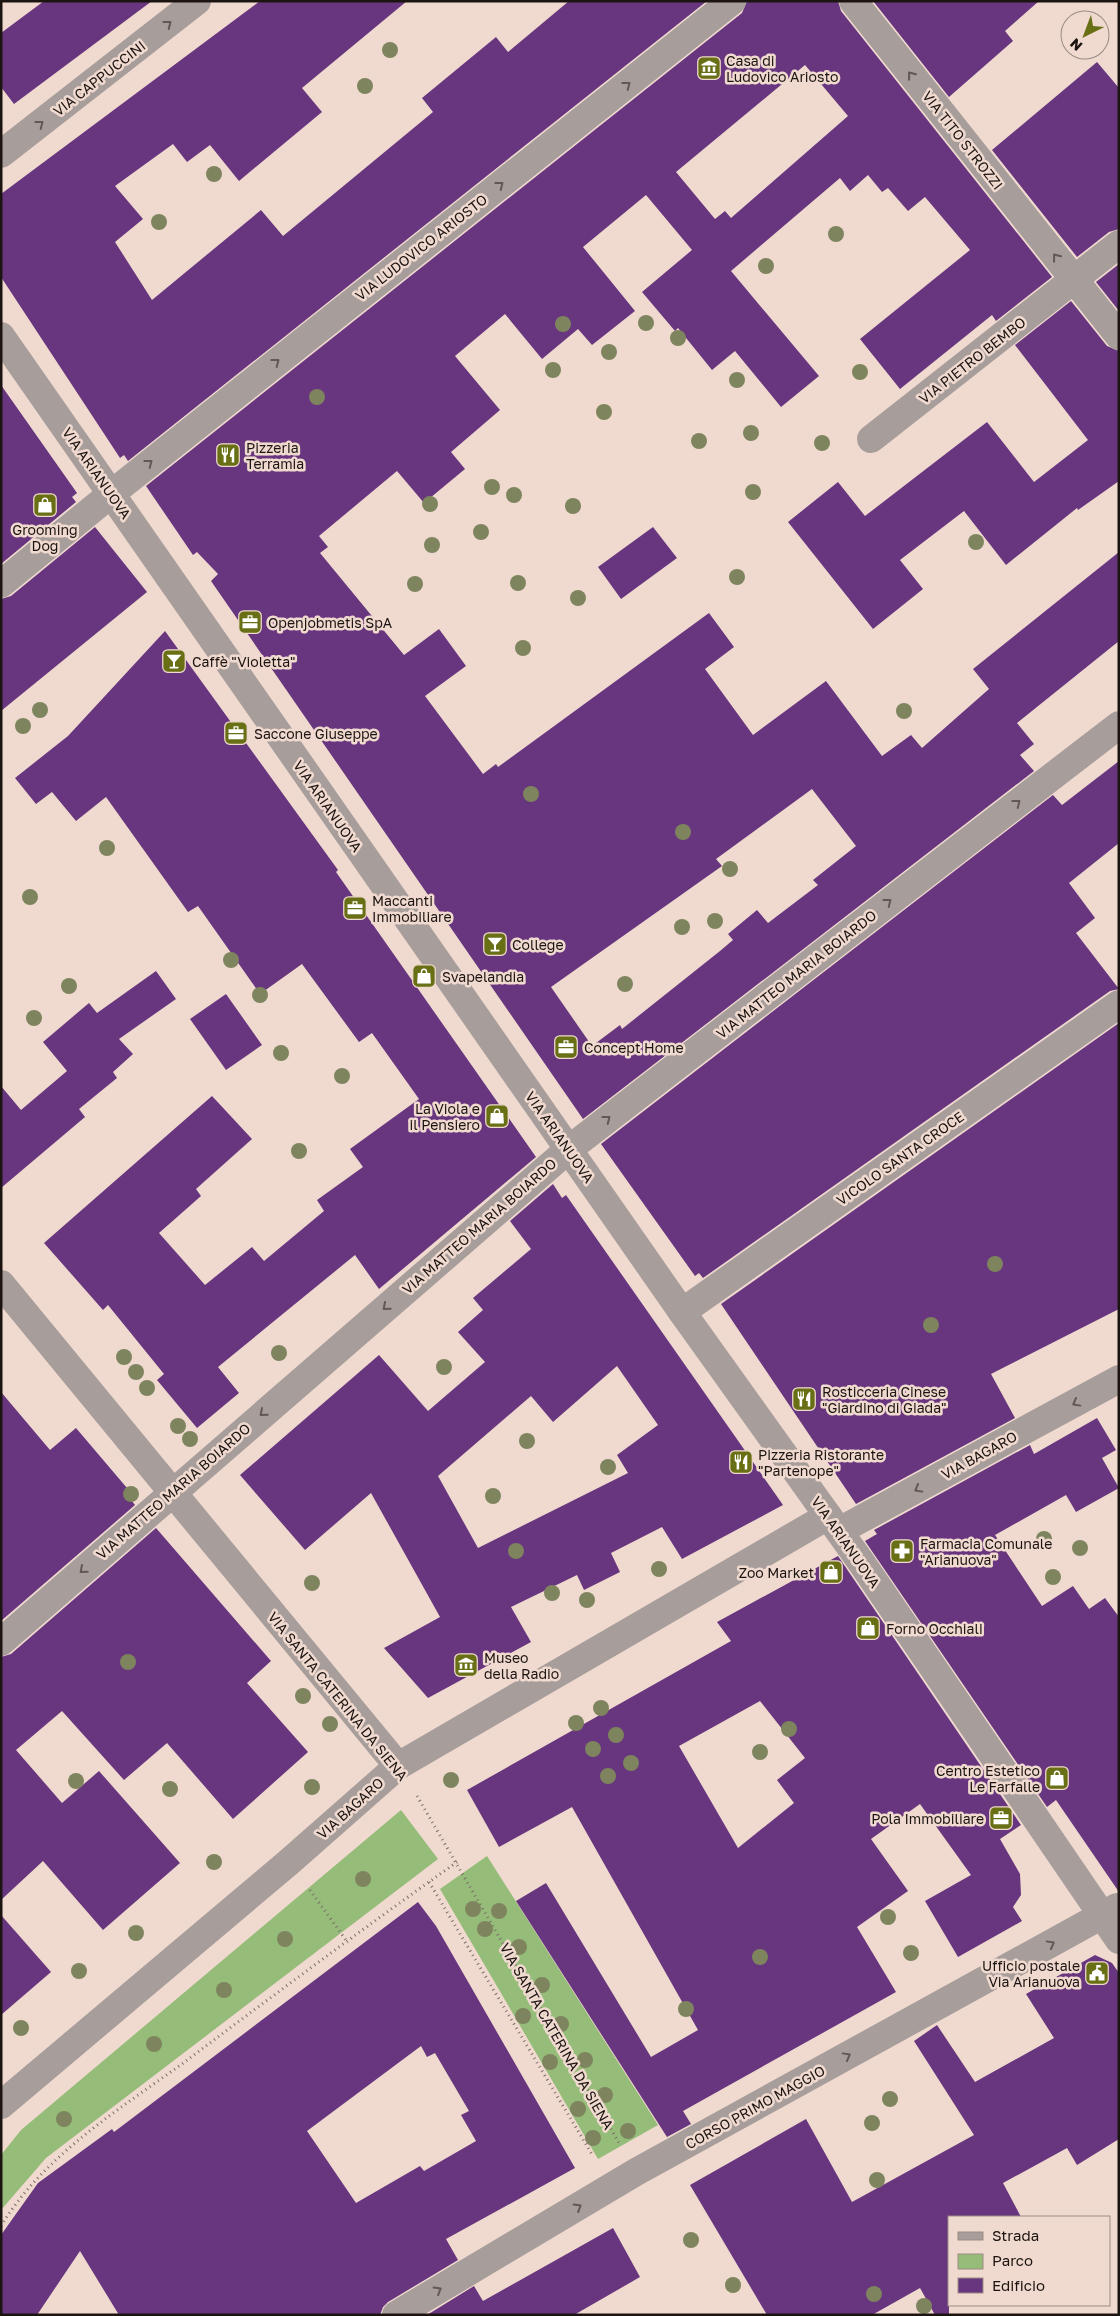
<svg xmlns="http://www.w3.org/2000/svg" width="1120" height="2316" font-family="'Golos Text',sans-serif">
  <rect width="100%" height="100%" fill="#f0dad0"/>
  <g fill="#95bc78">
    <path d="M401 1810 438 1859 46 2158 1 2210V2155L21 2130Z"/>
    <path d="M487 1856 658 2125 598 2159 440 1889Z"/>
  </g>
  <g fill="#68367e" fill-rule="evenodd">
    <path d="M44 1H152L14 104 1 87V33Z"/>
    <path d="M260 1H407L302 88 322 112 239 181 210 145 187 162 173 144 115 186 143 219 115 242 152 300 261 210 283 236 433 112 422 98 496 37 508 52 569 1H707L128 461 124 455 120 458 1 277V194Z"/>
    <path d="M747 1H838L841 11 1052 277 996 321 992 315 900 389 860 339 970 250 925 197 908 211 888 188 882 192 868 175 850 191 840 178 731 271 819 376 781 407 735 351 712 370 678 328 675 331 642 292 692 250 646 195 583 247 635 311 592 345 578 329 542 359 505 314 455 356 500 410 451 452 465 469 424 503 397 471 319 536 328 547 320 553 404 655 439 629 466 666 425 696 483 774 496 764 498 767 709 613 734 647 705 669 753 735 826 681 882 756 911 735 922 748 989 689 973 669 1119 552V641L1017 723 1034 744 1020 755 1034 771 583 1119 211 581 218 574 197 552 193 555 146 486 742 13ZM805 65 848 116 731 218 725 211 715 219 676 172ZM812 789 856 846 813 880 818 885 768 923 757 910 728 934 733 940 720 951 622 1029 620 1025 592 1046 551 987 722 866 716 859Z"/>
    <path d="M873 1H1039L1005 31 1013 41 949 97Z"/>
    <path d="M1097 62 1119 88V229L1109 232 1077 257 992 150Z"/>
    <path d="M1119 264V311L1096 282Z"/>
    <path d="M1071 301 1107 346 1119 351V481L1078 510 1077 508 1006 565 964 511 900 560 923 589 873 629 788 522 838 482 865 516 987 422 1034 482 1088 440 1015 345Z"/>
    <path d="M1 385 77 493 72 497 76 502 1 564Z"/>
    <path d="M95 527 147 592 1 711V599L11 596Z"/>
    <path d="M653 527 677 558 621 599 598 567Z"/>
    <path d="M165 631 338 870 336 872 536 1157 379 1289 355 1255 218 1367 239 1393 197 1428 157 1380 164 1374 108 1305 103 1310 44 1243 212 1096 252 1139 196 1189 201 1196 159 1233 205 1285 252 1247 264 1261 324 1211 317 1200 363 1167 350 1149 419 1099 372 1033 359 1042 302 964 260 994 198 906 188 912 106 797 76 821 52 792 36 804 15 778 68 736Z"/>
    <path d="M1119 761V843L1069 883 1095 918 1076 933 1119 989 1110 991 703 1278 699 1273 695 1276 601 1144 1053 795 1062 805Z"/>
    <path d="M156 971 176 999 119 1039 133 1054 113 1072 117 1078 79 1109 85 1117 1 1188V1086L21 1110 67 1071 43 1042 89 1003 97 1013Z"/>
    <path d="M226 994 262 1045 226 1070 190 1019Z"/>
    <path d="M1119 1023V1309L991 1374 1015 1418 856 1504 721 1304Z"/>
    <path d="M553 1184 562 1198 566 1195 783 1505 682 1559 662 1527 611 1553 620 1572 584 1590 577 1575 511 1607 531 1642 428 1698 384 1648 440 1617 371 1493 305 1550 240 1475 379 1355 428 1411 485 1362 458 1332 483 1310 473 1298 531 1249 510 1221ZM617 1366 658 1425 617 1455 628 1473 478 1548 438 1476 531 1396 553 1422Z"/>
    <path d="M1 1392 50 1450 76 1428 127 1488 124 1491 135 1505 1 1621Z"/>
    <path d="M1097 1418 1116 1450 1102 1458 1119 1488 1076 1512 1066 1495 995 1535 1042 1606 1073 1586 1089 1609 1105 1598 1119 1617V1892L1056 1800 1047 1807 865 1541 877 1534 874 1530 1030 1445 1034 1454Z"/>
    <path d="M156 1528 271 1661 247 1683 308 1752 233 1819 167 1743 124 1780 62 1711 16 1750 62 1803 99 1771 180 1863 103 1930 43 1861 1 1900V1657L11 1654Z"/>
    <path d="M838 1556 1021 1825 1000 1839 1020 1874 1021 1895 1013 1907 1022 1921 958 1957 925 1901 971 1875 920 1804 871 1839 908 1891 857 1927 896 1992 683 2111 691 2124 667 2137 516 1901 546 1883 651 2057 698 2030 572 1807 499 1847 467 1790 731 1641 717 1622ZM760 1701 805 1758 777 1780 794 1803 738 1848 679 1746Z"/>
    <path d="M418 1902 436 1926 575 2168 446 2239 458 2260 388 2302 383 2307 380 2315H119L80 2251 37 2315H1V2235L38 2183 112 2129 114 2132ZM421 2046 427 2057 435 2053 469 2111 461 2115 476 2141 424 2171 420 2166 356 2203 307 2131Z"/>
    <path d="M1 1915 51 1972 1 2015Z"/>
    <path d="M1095 1955 1112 1963 1119 1973V2139L1077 2165 1067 2148 1003 2183 1021 2217H949V2315H935L920 2288 872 2315H767L690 2185 806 2119 852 2202 974 2135 914 2041 937 2025 975 2082 1054 2038 1026 1994Z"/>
    <path d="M613 2228 640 2277 574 2315H427L474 2286 483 2301Z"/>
  </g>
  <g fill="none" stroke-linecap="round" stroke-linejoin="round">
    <g stroke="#7d6f69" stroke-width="3" stroke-dasharray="1 4" stroke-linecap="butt">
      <path d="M417 1796 619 2143"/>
      <path d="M429 1882 593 2156"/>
      <path d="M310 1890 348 1943"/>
      <path d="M1 2226C44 2155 120 2109 186 2061 275 1994 365 1927 457 1862"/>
    </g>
    <g stroke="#a79d9a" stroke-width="28">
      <path d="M853 1 1119 336"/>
      <path d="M1 154 197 1"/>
      <path d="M1 336 682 1312 861 1562 1119 1940"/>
      <path d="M871 439 1119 244"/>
      <path d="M1 584 111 494 732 1"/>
      <path d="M1 1284 398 1766"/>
      <path d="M682 1312 1119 1004"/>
      <path d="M839 1531 1119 1379"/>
      <path d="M1 1642 569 1149 1119 725"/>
      <path d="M1 2105 289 1862 398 1766 828 1516"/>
      <path d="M396 2315 636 2172 1117 1907"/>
    </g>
  </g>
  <g fill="#7e845e">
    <circle cx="390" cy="50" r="8"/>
    <circle cx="365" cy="86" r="8"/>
    <circle cx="214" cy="174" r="8"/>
    <circle cx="159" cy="222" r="8"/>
    <circle cx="836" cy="234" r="8"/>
    <circle cx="766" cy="266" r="8"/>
    <circle cx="646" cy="323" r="8"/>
    <circle cx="563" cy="324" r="8"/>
    <circle cx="678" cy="338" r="8"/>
    <circle cx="609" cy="352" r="8"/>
    <circle cx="553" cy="370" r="8"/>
    <circle cx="860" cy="372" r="8"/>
    <circle cx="737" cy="380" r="8"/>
    <circle cx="317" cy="397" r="8"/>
    <circle cx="604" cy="412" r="8"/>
    <circle cx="751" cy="433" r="8"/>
    <circle cx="699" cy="441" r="8"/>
    <circle cx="822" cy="443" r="8"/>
    <circle cx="492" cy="487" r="8"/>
    <circle cx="753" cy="492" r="8"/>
    <circle cx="514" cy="495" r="8"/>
    <circle cx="430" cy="504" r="8"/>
    <circle cx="573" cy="506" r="8"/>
    <circle cx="481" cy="532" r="8"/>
    <circle cx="976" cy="542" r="8"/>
    <circle cx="432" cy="545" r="8"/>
    <circle cx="737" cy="577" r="8"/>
    <circle cx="518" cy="583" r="8"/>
    <circle cx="415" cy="584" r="8"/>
    <circle cx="578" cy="598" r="8"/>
    <circle cx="523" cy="648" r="8"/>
    <circle cx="40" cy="710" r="8"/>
    <circle cx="904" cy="711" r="8"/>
    <circle cx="23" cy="726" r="8"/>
    <circle cx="531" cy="794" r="8"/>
    <circle cx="683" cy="832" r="8"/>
    <circle cx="107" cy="848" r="8"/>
    <circle cx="730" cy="869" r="8"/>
    <circle cx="30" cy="897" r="8"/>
    <circle cx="715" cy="921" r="8"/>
    <circle cx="682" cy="927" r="8"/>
    <circle cx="231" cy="960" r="8"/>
    <circle cx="625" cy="984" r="8"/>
    <circle cx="69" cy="986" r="8"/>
    <circle cx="260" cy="995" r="8"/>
    <circle cx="34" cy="1018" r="8"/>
    <circle cx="281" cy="1053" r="8"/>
    <circle cx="342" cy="1076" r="8"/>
    <circle cx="299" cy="1151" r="8"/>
    <circle cx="995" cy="1264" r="8"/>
    <circle cx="931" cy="1325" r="8"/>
    <circle cx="279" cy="1353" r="8"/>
    <circle cx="124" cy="1357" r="8"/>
    <circle cx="444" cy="1367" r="8"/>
    <circle cx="136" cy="1372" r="8"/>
    <circle cx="147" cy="1388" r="8"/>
    <circle cx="178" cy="1426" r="8"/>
    <circle cx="190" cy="1439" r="8"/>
    <circle cx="527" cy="1441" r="8"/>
    <circle cx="608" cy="1467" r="8"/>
    <circle cx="131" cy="1494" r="8"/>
    <circle cx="493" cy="1496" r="8"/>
    <circle cx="1044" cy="1539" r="8"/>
    <circle cx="1080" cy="1548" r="8"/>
    <circle cx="516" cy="1551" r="8"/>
    <circle cx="659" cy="1569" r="8"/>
    <circle cx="1053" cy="1577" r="8"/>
    <circle cx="312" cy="1583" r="8"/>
    <circle cx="552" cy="1593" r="8"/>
    <circle cx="587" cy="1600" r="8"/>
    <circle cx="128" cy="1662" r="8"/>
    <circle cx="303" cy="1696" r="8"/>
    <circle cx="601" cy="1708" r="8"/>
    <circle cx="576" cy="1723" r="8"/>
    <circle cx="330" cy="1724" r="8"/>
    <circle cx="789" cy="1729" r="8"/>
    <circle cx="616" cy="1735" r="8"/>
    <circle cx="593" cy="1749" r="8"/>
    <circle cx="760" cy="1752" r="8"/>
    <circle cx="631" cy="1763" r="8"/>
    <circle cx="608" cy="1776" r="8"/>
    <circle cx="451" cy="1780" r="8"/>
    <circle cx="76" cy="1781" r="8"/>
    <circle cx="312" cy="1787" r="8"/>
    <circle cx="170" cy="1789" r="8"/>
    <circle cx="214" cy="1862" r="8"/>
    <circle cx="363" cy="1879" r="8"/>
    <circle cx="473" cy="1909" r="8"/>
    <circle cx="499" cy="1911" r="8"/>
    <circle cx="888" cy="1917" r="8"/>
    <circle cx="485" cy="1929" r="8"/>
    <circle cx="136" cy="1933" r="8"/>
    <circle cx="285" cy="1939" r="8"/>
    <circle cx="519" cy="1947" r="8"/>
    <circle cx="911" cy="1953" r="8"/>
    <circle cx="760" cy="1957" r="8"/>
    <circle cx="79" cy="1971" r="8"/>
    <circle cx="542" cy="1985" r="8"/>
    <circle cx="224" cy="1990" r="8"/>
    <circle cx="686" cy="2009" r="8"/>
    <circle cx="523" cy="2016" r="8"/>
    <circle cx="561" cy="2024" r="8"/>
    <circle cx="21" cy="2028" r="8"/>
    <circle cx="154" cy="2044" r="8"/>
    <circle cx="585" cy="2060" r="8"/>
    <circle cx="550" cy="2062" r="8"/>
    <circle cx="605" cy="2095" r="8"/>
    <circle cx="890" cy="2099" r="8"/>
    <circle cx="578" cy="2109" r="8"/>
    <circle cx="64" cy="2119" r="8"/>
    <circle cx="872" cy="2123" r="8"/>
    <circle cx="628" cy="2131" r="8"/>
    <circle cx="593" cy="2138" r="8"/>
    <circle cx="877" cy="2180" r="8"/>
    <circle cx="691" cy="2240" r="8"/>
    <circle cx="733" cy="2285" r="8"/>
    <circle cx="874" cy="2294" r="8"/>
    <circle cx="924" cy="2306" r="8"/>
  </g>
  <defs><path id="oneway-chevron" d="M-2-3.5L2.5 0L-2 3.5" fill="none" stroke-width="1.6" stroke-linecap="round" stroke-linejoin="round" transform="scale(1.25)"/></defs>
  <g stroke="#625856">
    <use href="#oneway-chevron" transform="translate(168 24) rotate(-38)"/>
    <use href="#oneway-chevron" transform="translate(911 75) rotate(-128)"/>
    <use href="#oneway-chevron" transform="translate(627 85) rotate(-38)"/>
    <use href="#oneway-chevron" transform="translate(40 124) rotate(-38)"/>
    <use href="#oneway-chevron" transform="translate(500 185) rotate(-38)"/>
    <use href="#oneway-chevron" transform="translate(1056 257) rotate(-128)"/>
    <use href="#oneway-chevron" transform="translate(276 362) rotate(-38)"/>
    <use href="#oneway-chevron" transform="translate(149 463) rotate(-38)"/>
    <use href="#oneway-chevron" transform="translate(1017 803) rotate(-38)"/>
    <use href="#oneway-chevron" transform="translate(888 902) rotate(-38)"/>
    <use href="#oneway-chevron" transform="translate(607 1119) rotate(-38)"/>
    <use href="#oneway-chevron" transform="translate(386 1307) rotate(139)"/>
    <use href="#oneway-chevron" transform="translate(1076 1403) rotate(151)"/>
    <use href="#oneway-chevron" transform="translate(263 1413) rotate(139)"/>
    <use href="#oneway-chevron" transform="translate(918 1489) rotate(151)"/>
    <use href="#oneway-chevron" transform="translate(83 1570) rotate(139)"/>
    <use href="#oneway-chevron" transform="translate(1051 1944) rotate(-29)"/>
    <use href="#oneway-chevron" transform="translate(847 2056) rotate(-29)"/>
    <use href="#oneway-chevron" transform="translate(578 2207) rotate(-31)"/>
    <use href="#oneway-chevron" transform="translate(438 2290) rotate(-31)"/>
  </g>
  <defs>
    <g id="museum-square" transform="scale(1.25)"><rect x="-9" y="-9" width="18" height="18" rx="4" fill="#696f14" stroke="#f0dad0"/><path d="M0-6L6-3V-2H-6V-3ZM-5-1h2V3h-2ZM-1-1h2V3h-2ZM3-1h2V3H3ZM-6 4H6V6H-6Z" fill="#fff"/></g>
    <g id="restaurant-square" transform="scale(1.25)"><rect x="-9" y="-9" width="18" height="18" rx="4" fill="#696f14" stroke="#f0dad0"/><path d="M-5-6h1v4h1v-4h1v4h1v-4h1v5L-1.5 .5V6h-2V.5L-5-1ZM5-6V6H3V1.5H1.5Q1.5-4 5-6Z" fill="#fff"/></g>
    <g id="shop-square" transform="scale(1.25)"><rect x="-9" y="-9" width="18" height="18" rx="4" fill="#696f14" stroke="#f0dad0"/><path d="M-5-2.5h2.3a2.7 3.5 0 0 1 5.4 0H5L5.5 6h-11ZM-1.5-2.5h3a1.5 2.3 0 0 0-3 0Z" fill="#fff"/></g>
    <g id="office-square" transform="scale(1.25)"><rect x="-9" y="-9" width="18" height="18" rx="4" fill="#696f14" stroke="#f0dad0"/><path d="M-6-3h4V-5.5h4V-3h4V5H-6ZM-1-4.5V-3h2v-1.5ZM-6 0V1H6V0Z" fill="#fff"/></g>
    <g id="bar-square" transform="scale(1.25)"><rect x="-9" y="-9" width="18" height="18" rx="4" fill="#696f14" stroke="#f0dad0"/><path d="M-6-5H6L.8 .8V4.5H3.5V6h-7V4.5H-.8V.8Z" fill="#fff"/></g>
    <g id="pharmacy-square" transform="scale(1.25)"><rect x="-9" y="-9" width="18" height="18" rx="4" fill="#696f14" stroke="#f0dad0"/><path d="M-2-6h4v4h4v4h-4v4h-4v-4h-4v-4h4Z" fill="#fff"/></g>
    <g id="civic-square" transform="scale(1.25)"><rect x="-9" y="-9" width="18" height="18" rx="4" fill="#696f14" stroke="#f0dad0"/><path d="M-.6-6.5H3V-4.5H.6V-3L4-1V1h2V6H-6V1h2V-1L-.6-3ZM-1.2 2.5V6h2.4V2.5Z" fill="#fff"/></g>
  </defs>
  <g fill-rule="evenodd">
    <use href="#museum-square" x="709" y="68"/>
    <use href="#restaurant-square" x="228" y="455"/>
    <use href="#shop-square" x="45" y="505"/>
    <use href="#office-square" x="250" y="622"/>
    <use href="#bar-square" x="174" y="661"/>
    <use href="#office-square" x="236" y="733"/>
    <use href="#office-square" x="355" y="908"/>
    <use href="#bar-square" x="495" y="944"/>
    <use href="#shop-square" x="424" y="976"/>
    <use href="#office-square" x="566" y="1047"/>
    <use href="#shop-square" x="497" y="1116"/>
    <use href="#restaurant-square" x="804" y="1399"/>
    <use href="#restaurant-square" x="741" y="1462"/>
    <use href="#pharmacy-square" x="902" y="1551"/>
    <use href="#shop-square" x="831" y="1572"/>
    <use href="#shop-square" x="868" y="1628"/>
    <use href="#museum-square" x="466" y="1665"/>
    <use href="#shop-square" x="1057" y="1778"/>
    <use href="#office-square" x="1001" y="1818"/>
    <use href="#civic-square" x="1097" y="1973"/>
  </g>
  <g text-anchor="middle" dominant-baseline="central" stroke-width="5" stroke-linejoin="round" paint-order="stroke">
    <g font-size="14" fill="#1c1411" stroke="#f0dad0" text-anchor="start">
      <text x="726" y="60">Casa di<tspan x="726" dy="16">Ludovico Ariosto</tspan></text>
      <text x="246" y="447">Pizzeria<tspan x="246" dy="16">Terramia</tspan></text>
      <text x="45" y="529" text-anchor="middle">Grooming<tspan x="45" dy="16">Dog</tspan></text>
      <text x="268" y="622">Openjobmetis SpA</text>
      <text x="192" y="661">Caffè "Violetta"</text>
      <text x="254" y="733">Saccone Giuseppe</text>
      <text x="372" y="900">Maccanti<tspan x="372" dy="16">Immobiliare</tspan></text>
      <text x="512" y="944">College</text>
      <text x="442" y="976">Svapelandia</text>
      <text x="584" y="1047">Concept Home</text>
      <text x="480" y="1108" text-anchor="end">La Viola e<tspan x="480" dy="16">il Pensiero</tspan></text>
      <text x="822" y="1391">Rosticceria Cinese<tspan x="822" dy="16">"Giardino di Giada"</tspan></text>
      <text x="758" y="1454">Pizzeria Ristorante<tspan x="758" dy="16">"Partenope"</tspan></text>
      <text x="920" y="1543">Farmacia Comunale<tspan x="920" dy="16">"Arianuova"</tspan></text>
      <text x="814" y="1572" text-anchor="end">Zoo Market</text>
      <text x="886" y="1628">Forno Occhiali</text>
      <text x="484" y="1657">Museo<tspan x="484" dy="16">della Radio</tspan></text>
      <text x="1040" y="1770" text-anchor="end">Centro Estetico<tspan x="1040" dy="16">Le Farfalle</tspan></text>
      <text x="984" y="1818" text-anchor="end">Pola Immobiliare</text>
      <text x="1080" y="1965" text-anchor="end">Ufficio postale<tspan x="1080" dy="16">Via Arianuova</tspan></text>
    </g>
    <g font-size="14" fill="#1c1411" stroke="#f0dad0">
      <text transform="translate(99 78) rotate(-38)">VIA CAPPUCCINI</text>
      <text transform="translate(963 140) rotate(52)">VIA TITO STROZZI</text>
      <text transform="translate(421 247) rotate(-38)">VIA LUDOVICO ARIOSTO</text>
      <text transform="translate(972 360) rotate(-38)">VIA PIETRO BEMBO</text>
      <text transform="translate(97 473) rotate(55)">VIA ARIANUOVA</text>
      <text transform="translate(328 806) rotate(55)">VIA ARIANUOVA</text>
      <text transform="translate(796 974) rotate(-38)">VIA MATTEO MARIA BOIARDO</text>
      <text transform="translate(560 1137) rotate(55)">VIA ARIANUOVA</text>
      <text transform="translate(900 1158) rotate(-35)">VICOLO SANTA CROCE</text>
      <text transform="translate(479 1226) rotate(-41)">VIA MATTEO MARIA BOIARDO</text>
      <text transform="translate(979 1455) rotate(-29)">VIA BAGARO</text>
      <text transform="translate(173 1491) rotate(-41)">VIA MATTEO MARIA BOIARDO</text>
      <text transform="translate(846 1542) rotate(55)">VIA ARIANUOVA</text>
      <text transform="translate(338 1696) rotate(51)">VIA SANTA CATERINA DA SIENA</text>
      <text transform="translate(350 1808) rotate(-42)">VIA BAGARO</text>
      <text transform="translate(557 2036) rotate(60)">VIA SANTA CATERINA DA SIENA</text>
      <text transform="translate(755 2107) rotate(-29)">CORSO PRIMO MAGGIO</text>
    </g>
  </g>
  <rect width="1120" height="2316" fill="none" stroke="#1c1411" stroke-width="5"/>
  <rect x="948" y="2216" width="162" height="90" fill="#f0dad0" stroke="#9b8b84"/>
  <rect x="958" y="2232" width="25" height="8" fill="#a79d9a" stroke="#9b8b84"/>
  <text x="992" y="2241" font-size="15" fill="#1c1411">Strada</text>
  <rect x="958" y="2254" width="25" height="15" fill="#95bc78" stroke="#9b8b84"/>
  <text x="992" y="2266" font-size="15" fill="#1c1411">Parco</text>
  <rect x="958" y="2278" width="25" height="15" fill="#68367e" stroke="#9b8b84"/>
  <text x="992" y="2291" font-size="15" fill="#1c1411">Edificio</text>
  <g transform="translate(1085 35) rotate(222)"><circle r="24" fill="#f0dad0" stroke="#9b8b84"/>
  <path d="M0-4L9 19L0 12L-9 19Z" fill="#696f14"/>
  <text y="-8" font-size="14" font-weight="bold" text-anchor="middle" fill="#1c1411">N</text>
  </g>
</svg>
